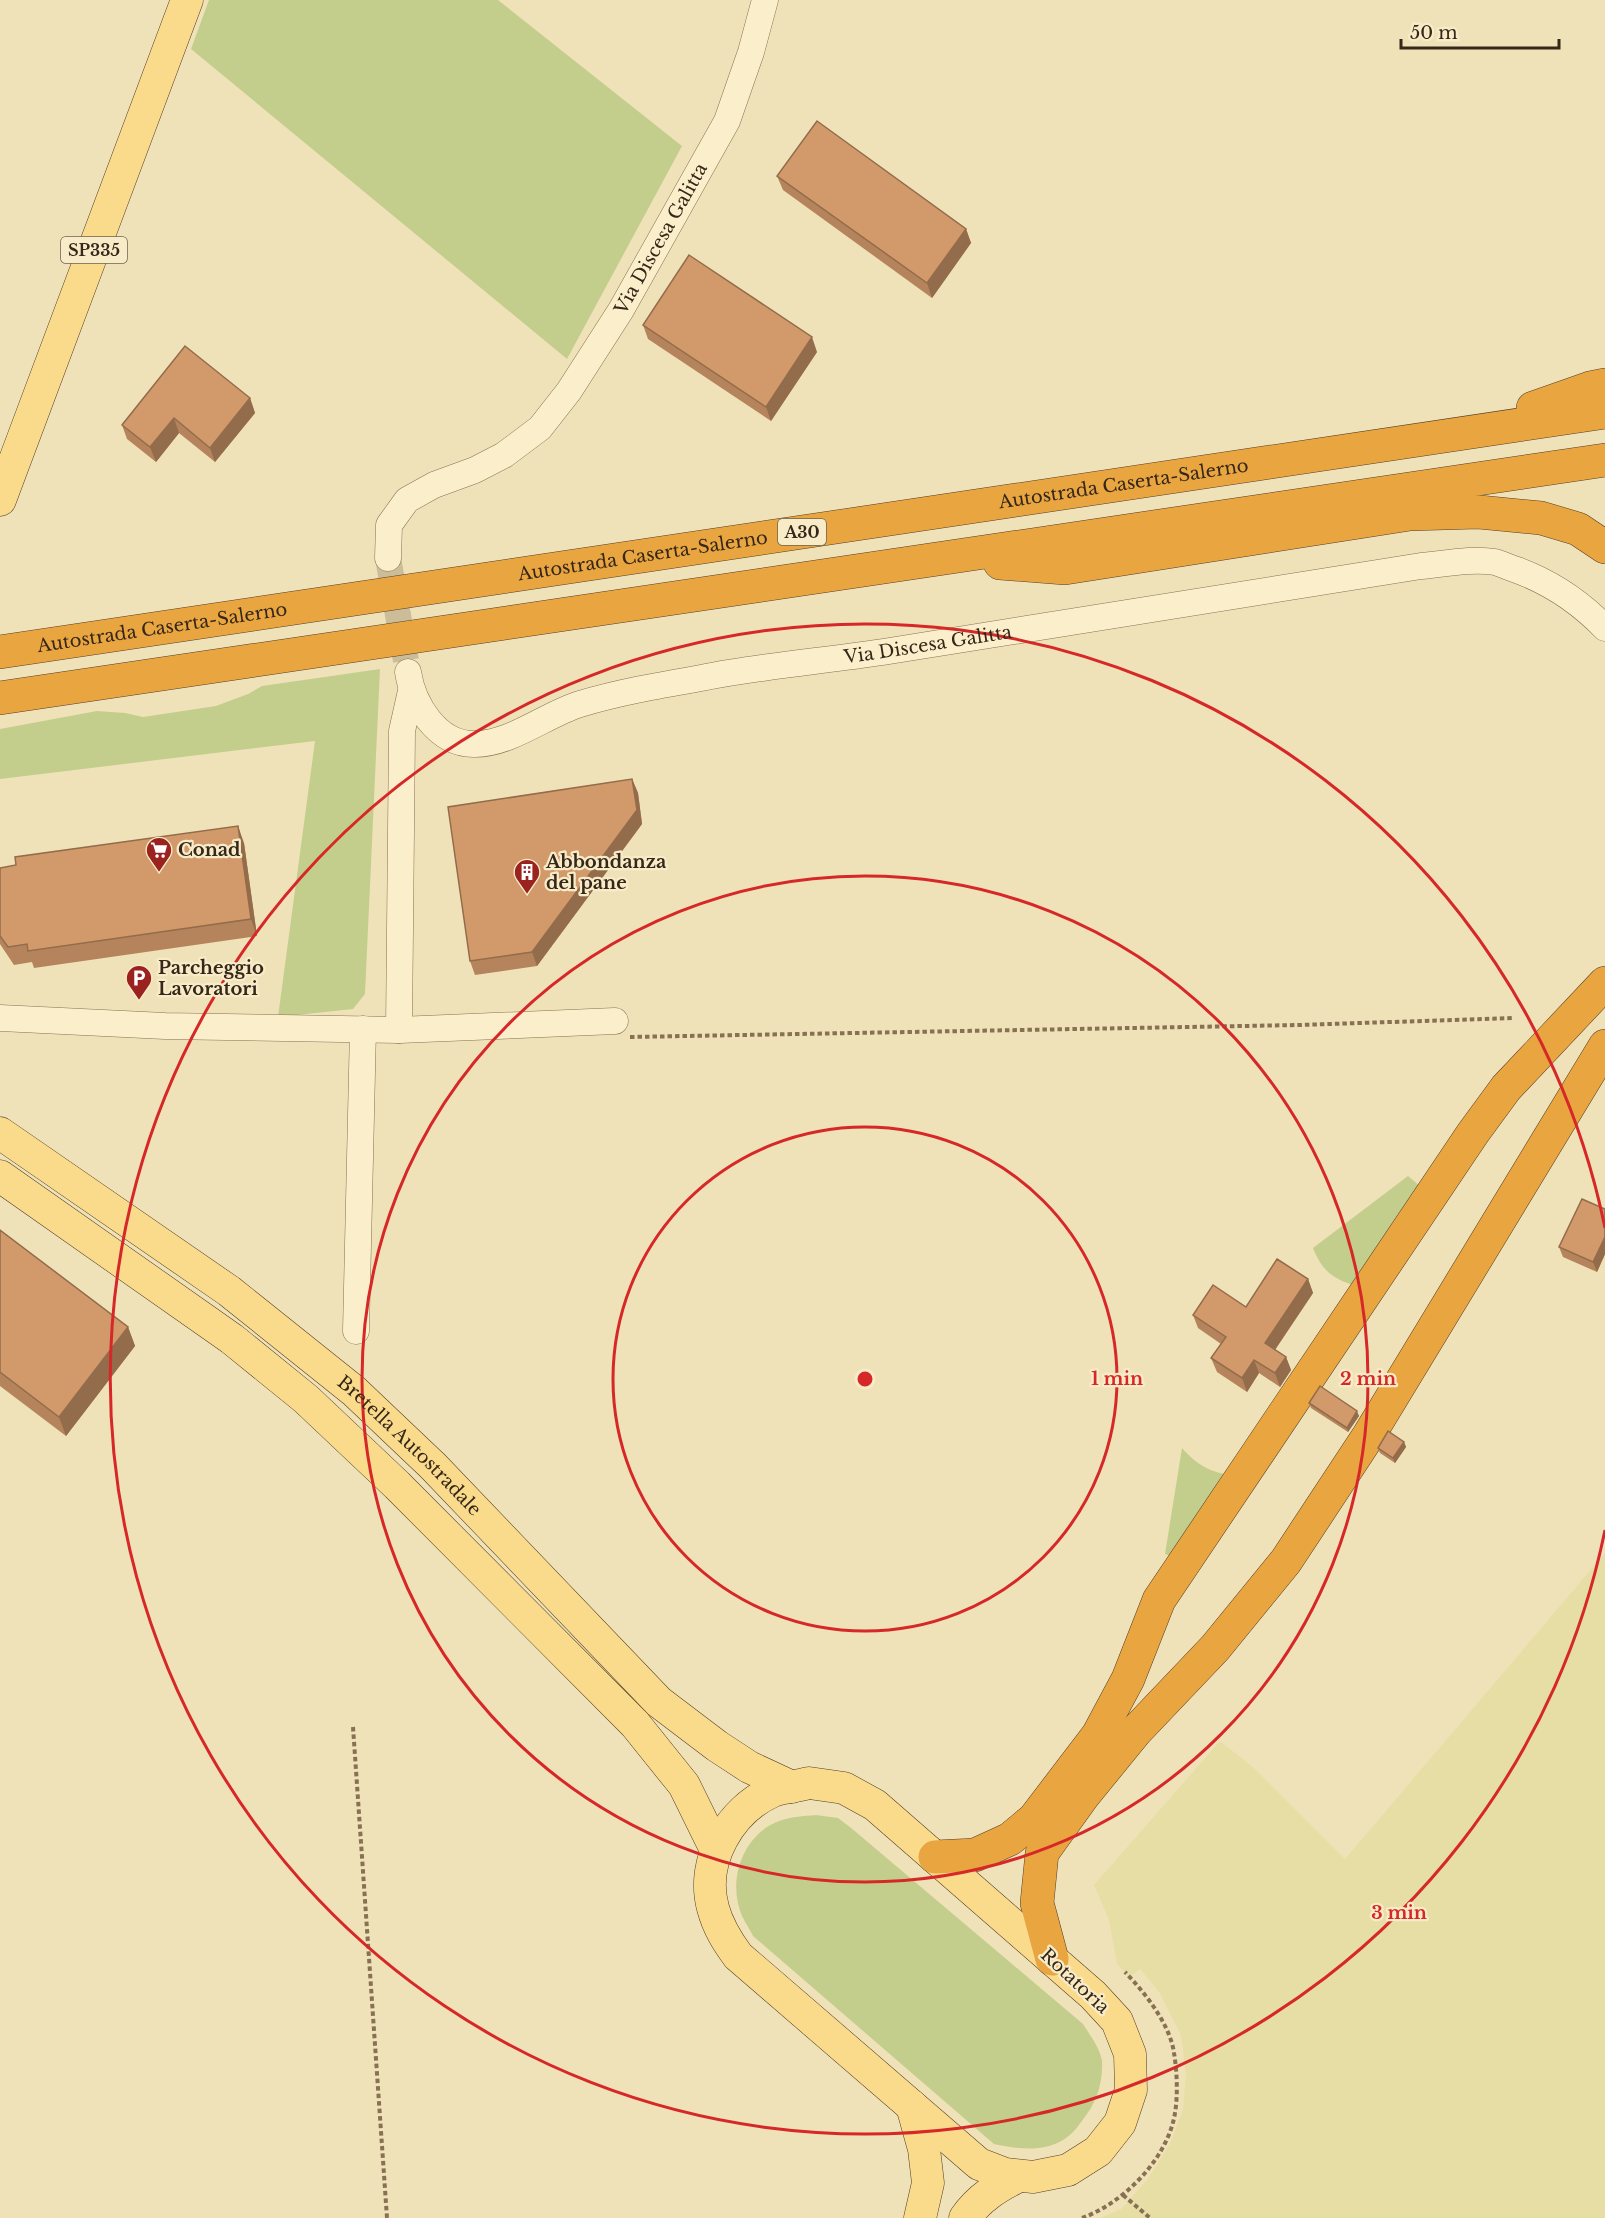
<svg xmlns="http://www.w3.org/2000/svg" width="1605" height="2218" font-family="'Libre Baskerville',serif">
  <rect width="100%" height="100%" fill="#f0e2b8"/>
  <path fill="#e6dea5" d="M1605 1553V2218H1100L1121 2209 1147 2180 1170 2144 1183 2109 1186 2074 1181 2035 1159 1992 1140 1969 1129 1977 1117 1964 1109 1920 1094 1885 1220 1741 1254 1768 1345 1859Z"/>
  <g fill="#c4ce8c">
    <path d="M209 0H498L682 146 567 359 191 49Z"/>
    <path d="M380 669 365 994 353 1009 278 1017 315 741 0 779V729L97 711 125 713 143 717 216 706 248 694 262 686Z"/>
    <path d="M1408 1176 1420 1186 1356 1286C1333 1279 1322 1271 1313 1248Z"/>
    <path d="M1182 1448C1196 1464 1208 1471 1229 1475L1176 1558 1165 1554Z"/>
    <path d="M816 1815 838 1818 850 1827 1083 2024C1090 2035 1100 2048 1102 2061 1103 2080 1098 2099 1087 2114 1081 2122 1074 2133 1066 2138 1045 2153 1017 2149 994 2144L753 1936C750 1929 745 1923 742 1916 727 1881 742 1835 779 1821 790 1817 803 1816 816 1815Z"/>
  </g>
  <g fill="none" stroke-linecap="round" stroke-linejoin="round">
    <path stroke="#cbbd98" stroke-width="26" stroke-dasharray="26 13" stroke-linecap="butt" d="M388 558 408 672"/>
    <g stroke="#877152" stroke-width="27">
      <g id="minor">
        <path id="s1" d="M388 558 389 525 407 500 434 485 475 470 504 455 540 428 569 391 621 310 727 121 751 52 765 0"/>
        <path id="s2" d="M408 672C413 704 437 745 475 744 511 744 547 714 580 704 620 692 661 685 701 678 761 666 823 661 883 652 1063 624 1242 595 1421 566 1444 564 1472 558 1495 562 1502 564 1510 568 1517 570 1552 583 1579 601 1605 628"/>
        <path d="M0 1018 165 1026 399 1030 615 1021"/>
        <path d="M399 1030 402 731 411 691"/>
        <path d="M356 1331 363 1029"/>
      </g>
    </g>
    <g stroke="#543e28" stroke-width="33">
      <g id="major">
        <path d="M0 500 187 0"/>
        <path id="s3" d="M0 1133 229 1291 354 1391 433 1466 659 1702 717 1746 749 1767 792 1787"/>
        <path d="M0 1176 232 1339 306 1399 397 1485 635 1724 684 1785 716 1850"/>
        <path d="M809 1783 844 1788 875 1805 1093 1995 1117 2021 1130 2054 1131 2090 1120 2123 1098 2151 1068 2170 1033 2177 1005 2174 979 2164 738 1956C727 1941 718 1927 713 1908 700 1861 730 1810 773 1791 784 1787 798 1786 809 1783Z"/>
        <path d="M912 2106 924 2149 928 2183 920 2218"/>
        <path d="M965 2218C979 2198 997 2187 1019 2176"/>
      </g>
    </g>
    <g stroke="#543e28" stroke-width="34">
      <g id="highway">
        <path d="M1533 408 1590 388 1605 385"/>
        <path d="M1000 563 1065 568 1410 514 1479 512 1541 518 1578 529 1605 547"/>
        <path id="s4" d="M0 652 1605 412"/>
        <path d="M0 698 1605 460"/>
        <path d="M935 1857 975 1855 1010 1839 1034 1819 1098 1735 1128 1679 1159 1600 1473 1133 1506 1088 1605 983"/>
        <path d="M1052 1959 1037 1903 1042 1853 1083 1796 1136 1731 1215 1648 1286 1561 1369 1435 1605 1046"/>
      </g>
    </g>
    <g stroke="#877152" stroke-width="4" stroke-dasharray="4.5 3" stroke-linecap="butt">
      <path d="M630 1037 1299 1025 1514 1018"/>
      <path d="M353 1727 387 2218"/>
      <path d="M1123 2195 1150 2218"/>
      <path d="M1082 2218C1124 2203 1168 2158 1175 2113 1178 2095 1177 2071 1174 2053 1170 2024 1145 1993 1125 1972"/>
    </g>
    <use href="#minor" stroke="#fbefcb" stroke-width="26"/>
    <use href="#major" stroke="#f9db8b" stroke-width="32"/>
    <use href="#highway" stroke="#e9a540" stroke-width="33"/>
  </g>
  <g fill="#b5845c">
    <path d="M777 176 966 229 971 243 932 298 783 190Z"/>
    <path d="M643 325 817 352 771 421 648 339Z"/>
    <path d="M250 398 255 413 215 462 179 433 156 462 127 439 122 425Z"/>
    <path d="M632 779 638 793 642 824 537 966 475 975 470 961Z"/>
    <path d="M244 843 257 936 34 968 32 962 14 965 0 944V868Z"/>
    <path d="M1605 1209V1254L1597 1272 1563 1257 1559 1247Z"/>
    <path d="M0 1230 128 1327 135 1346 66 1436 0 1386Z"/>
    <path d="M1308 1279 1313 1293 1275 1350 1286 1357 1291 1370 1280 1387 1259 1373 1247 1392 1217 1372 1211 1358 1221 1344 1198 1328 1193 1315 1246 1307Z"/>
    <path d="M1309 1403 1359 1416 1348 1432 1311 1408Z"/>
    <path d="M1404 1442 1406 1447 1395 1463 1380 1453 1378 1448Z"/>
  </g>
  <g fill="#936c4b">
    <path d="M966 229 971 243 932 298 927 283Z"/>
    <path d="M812 337 817 352 771 421 766 407Z"/>
    <path d="M250 398 255 413 215 462 210 448Z"/>
    <path d="M174 418 179 433 156 462 150 447Z"/>
    <path d="M632 779 638 793 642 824 537 966 532 952Z"/>
    <path d="M238 826 244 843 257 936 251 919Z"/>
    <path d="M1605 1237V1254L1597 1272 1593 1262Z"/>
    <path d="M1308 1279 1313 1293 1270 1357 1265 1343Z"/>
    <path d="M128 1327 135 1346 66 1436 59 1417Z"/>
    <path d="M1286 1357 1291 1370 1280 1387 1275 1373Z"/>
    <path d="M1254 1360 1259 1373 1247 1392 1242 1378Z"/>
    <path d="M1357 1411 1359 1416 1348 1432 1347 1428Z"/>
    <path d="M1404 1442 1406 1447 1395 1463 1393 1458Z"/>
  </g>
  <g fill="#d29a6b" stroke="#936c4b" stroke-width="1.5">
    <path d="M817 121 966 229 927 283 777 176Z"/>
    <path d="M689 255 812 337 766 407 643 325Z"/>
    <path d="M185 346 250 398 210 448 174 418 150 447 122 425Z"/>
    <path d="M632 779 637 810 532 952 470 961 448 807Z"/>
    <path d="M238 826 251 919 28 951 27 944 8 947 0 936V868L16 865 15 857Z"/>
    <path d="M1582 1199 1605 1209V1237L1593 1262 1559 1247Z"/>
    <path d="M0 1230 128 1327 59 1417 0 1372Z"/>
    <path d="M1277 1259 1308 1279 1265 1343 1286 1357 1275 1373 1254 1360 1242 1378 1211 1358 1226 1337 1193 1315 1213 1285 1246 1307Z"/>
    <path d="M1320 1386 1357 1411 1347 1428 1309 1403Z"/>
    <path d="M1388 1431 1404 1442 1393 1458 1378 1448Z"/>
  </g>
  <g fill="none" stroke="#d62828" stroke-width="3">
    <circle cx="865" cy="1379" r="252"/>
    <circle cx="865" cy="1379" r="503"/>
    <path d="M1605 1530A755 755 0 1 1 1605 1228"/>
  </g>
  <defs>
    <g id="supermarket-pin" transform="scale(1.35)"><path d="M0 17L-7.5 6A9.5 9.5 0 1 1 7.5 6Z" fill="#9a221f" stroke="#f8ecc8"/><path d="M-6-5.5h2.5l.6 2H6L4.5 2H-2.5L-4.4-4H-6ZM-1.5 3.2a1.3 1.3 0 1 0 .1 0ZM3 3.2a1.3 1.3 0 1 0 .1 0Z" fill="#fff"/></g>
    <g id="building-pin" transform="scale(1.35)"><path d="M0 17L-7.5 6A9.5 9.5 0 1 1 7.5 6Z" fill="#9a221f" stroke="#f8ecc8"/><path d="M-4-6H4V6H1V3H-1V6H-4ZM-2.5-4.3h1.7v1.8h-1.7ZM.8-4.3h1.7v1.8H.8ZM-2.5-1h1.7V.8h-1.7ZM.8-1h1.7V.8H.8Z" fill="#fff"/></g>
    <g id="parking-pin" transform="scale(1.35)"><path d="M0 17L-7.5 6A9.5 9.5 0 1 1 7.5 6Z" fill="#9a221f" stroke="#f8ecc8"/><path d="M-3.5-5.5H1a3.5 3.5 0 0 1 0 7H-1V5.5H-3.5ZM-1-3.4V-.6H.8a1.4 1.4 0 0 0 0-2.8Z" fill="#fff"/></g>
  </defs>
  <g fill-rule="evenodd">
    <use href="#supermarket-pin" x="159" y="850"/>
    <use href="#building-pin" x="527" y="872"/>
    <use href="#parking-pin" x="139" y="978"/>
  </g>
  <g text-anchor="middle" dominant-baseline="central" stroke-width="4.5" stroke-linejoin="round" paint-order="stroke">
    <g fill="#f8ecc8" stroke="#70624e" stroke-width="1.5">
      <rect x="61" y="237" width="66" height="26" rx="4.5"/>
      <rect x="778" y="519" width="48" height="26" rx="4.5"/>
    </g>
    <g font-size="16" font-weight="bold" fill="#352719">
      <text x="94" y="250">SP335</text>
      <text x="802" y="532">A30</text>
    </g>
    <g font-size="18" fill="#352719" stroke="#f8ecc8">
      <text stroke="none"><textPath href="#s1" startOffset="441">Via Discesa Galitta</textPath></text>
      <text stroke="none"><textPath href="#s4" startOffset="1136">Autostrada Caserta-Salerno</textPath></text>
      <text stroke="none"><textPath href="#s4" startOffset="650">Autostrada Caserta-Salerno</textPath></text>
      <text stroke="none"><textPath href="#s4" startOffset="164">Autostrada Caserta-Salerno</textPath></text>
      <text stroke="none"><textPath href="#s2" startOffset="573">Via Discesa Galitta</textPath></text>
      <text stroke="none"><textPath href="#s3" startOffset="516">Bretella Autostradale</textPath></text>
      <text transform="translate(1075 1981) rotate(43)">Rotatoria</text>
    </g>
    <g font-size="18" font-weight="bold" fill="#352719" stroke="#f8ecc8" text-anchor="start">
      <text x="178" y="850">Conad</text>
      <text x="546" y="862">Abbondanza<tspan x="546" dy="21">del pane</tspan></text>
      <text x="158" y="968">Parcheggio<tspan x="158" dy="21">Lavoratori</tspan></text>
    </g>
  </g>
  <circle cx="865" cy="1379" r="9" fill="#d62828" stroke="#f8ecc8" stroke-width="3"/>
  <g font-size="18" text-anchor="middle" font-weight="bold" fill="#d62828" stroke="#f8ecc8" stroke-width="4.5" stroke-linejoin="round" paint-order="stroke">
    <text x="1117" y="1385">1 min</text>
    <text x="1368" y="1385">2 min</text>
    <text x="1399" y="1919">3 min</text>
  </g>
  <path d="M1401 39v9h158v-9" fill="none" stroke="#352719" stroke-width="3"/>
  <text x="1410" y="39" font-size="18" fill="#352719" stroke="#f8ecc8" stroke-width="4.5" paint-order="stroke">50 m</text>
</svg>
